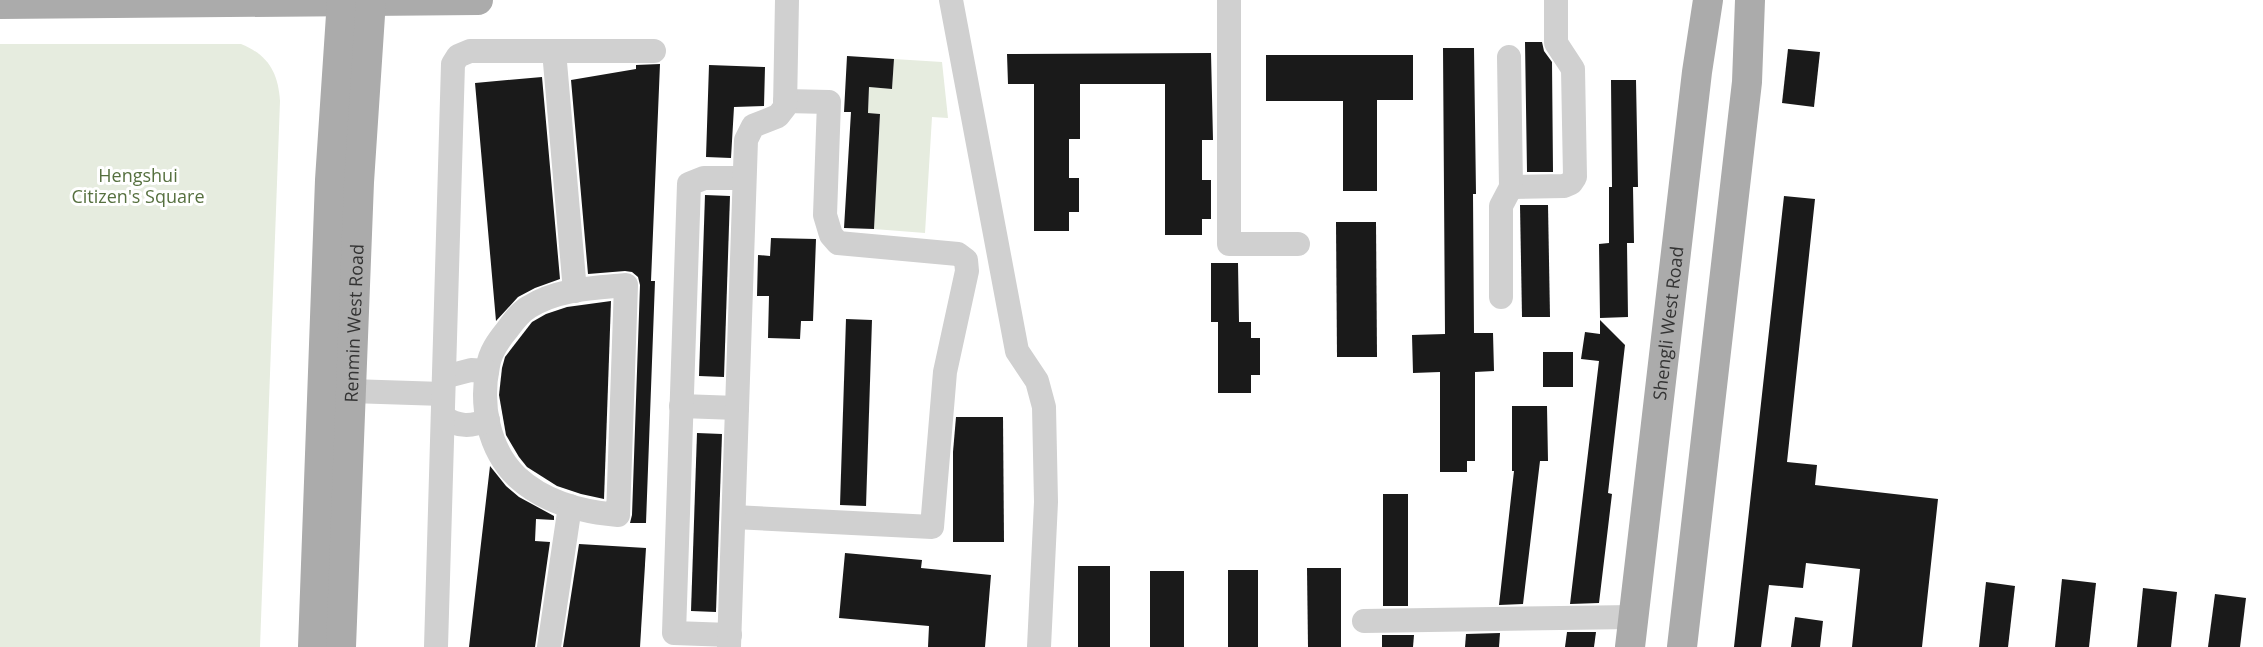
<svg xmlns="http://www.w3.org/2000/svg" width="2263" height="647" font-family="'Open Sans',sans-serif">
  <rect width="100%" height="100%" fill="#fff"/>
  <g fill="#e6ecdf">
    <path d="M0 44H241C268 55 278 72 280 101L260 647H0Z"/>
    <path d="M894 59 942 62 948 118 932 117 925 233 874 229 880 114 868 113 869 87 892 89Z"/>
  </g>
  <g fill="#1a1a1a">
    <path d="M1525 42H1542L1544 51 1552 62 1553 172H1527Z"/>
    <path d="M1443 48H1474L1476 194H1473L1474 333H1493L1494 371 1475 372V461H1467V472H1440V372L1413 373 1412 335 1445 334Z"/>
    <path d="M1788 49 1820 52 1814 107 1782 103Z"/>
    <path d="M1211 53 1213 140H1202V180H1211V219H1202V235H1165V84H1080V139H1069V178H1079V212H1069V231H1034V84H1008L1007 54Z"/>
    <path d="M1266 55H1413V100H1377V191H1343V101H1266Z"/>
    <path d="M847 56 894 59 892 89 869 87 868 113 880 114 874 229 844 228 851 112H844Z"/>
    <path d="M660 64 651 281H655L646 523H630L632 515 640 285 638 277 632 272 625 271 588 274 571 80 636 69V65Z"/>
    <path d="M709 65 765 67 764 106 734 107 731 158 706 157Z"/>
    <path d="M542 77 560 279 535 288 518 297 496 321 475 83Z"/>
    <path d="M1611 80H1636L1638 187H1633L1634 243H1627L1628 317 1600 318 1599 244 1609 243V187H1612Z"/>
    <path d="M705 195 730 196 724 377 699 376Z"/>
    <path d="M1784 196 1815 199 1787 462 1817 465 1815 485 1938 499 1922 647H1852L1860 569 1806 563 1803 588 1769 585 1761 647H1734Z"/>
    <path d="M1520 205H1548L1550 317H1522Z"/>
    <path d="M1336 222H1376L1377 357H1337Z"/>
    <path d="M771 238 816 239 813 321H801L800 339 768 338 769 296H757L758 255 770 256Z"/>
    <path d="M1211 263H1238L1239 322H1251V338H1260V375H1251V393H1218V322H1211Z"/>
    <path d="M611 301 604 499 581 494 557 486 527 467 519 457 506 435 499 395 502 368 505 357 532 322 546 314 567 307Z"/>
    <path d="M846 319 872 320 866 506 840 505Z"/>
    <path d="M1600 320 1625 345 1608 493 1612 494 1599 603 1570 604 1599 361 1581 359 1585 332 1600 334Z"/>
    <rect x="1543" y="352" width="30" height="35"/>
    <path d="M1512 406H1547L1548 461H1540L1523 604 1499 605 1514 471H1512Z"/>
    <path d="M956 417H1003L1004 542H953V452Z"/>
    <path d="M697 433 722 434 716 612 691 611Z"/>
    <path d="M490 466 506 486 519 497 554 516V520L536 519 535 541 550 542 535 647H469Z"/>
    <rect x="1383" y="494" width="25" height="112"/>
    <path d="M579 544 646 548 640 647H563Z"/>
    <path d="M845 553 922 560 921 568 991 575 985 647H928L929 626 839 618Z"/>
    <rect x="1078" y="566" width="32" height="81"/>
    <path d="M1307 568H1341V647H1308Z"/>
    <rect x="1228" y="570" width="30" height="77"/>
    <rect x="1150" y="571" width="34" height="76"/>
    <path d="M2062 579 2096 583 2089 647H2055Z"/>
    <path d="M1986 582 2015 586 2008 647H1979Z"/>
    <path d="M2143 588 2177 592 2171 647H2137Z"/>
    <path d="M2215 594 2246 598 2240 647H2208Z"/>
    <path d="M1795 617 1823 621 1820 647H1791Z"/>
    <path d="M1567 632H1596L1594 647H1565Z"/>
    <path d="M1500 633 1499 647H1465L1466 634Z"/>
    <path d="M1382 635H1414L1413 647H1382Z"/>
  </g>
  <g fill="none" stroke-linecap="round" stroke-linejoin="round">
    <g stroke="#d0d0d0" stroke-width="24">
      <path d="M951 0 1017 351 1037 381 1044 407 1046 502 1039 647"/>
      <path d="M1229 0V244H1298"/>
      <path d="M554 51 575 291"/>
      <path d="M1511 187 1564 186 1571 183 1575 177 1573 69 1556 43V0"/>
      <path d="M626 285 618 515C582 512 544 502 517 477 488 449 480 404 488 366 490 352 498 341 507 330 513 322 520 312 529 307 557 289 593 288 626 285Z"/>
      <path d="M1501 297V206L1511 187 1509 57"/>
      <path d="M444 377 471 370 487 371"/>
      <path d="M350 391 443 394"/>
      <path d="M681 406 737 408"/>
      <path d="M443 417C458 427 471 427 488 420"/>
      <path d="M734 517 932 527 945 372 967 271 966 260 958 254 838 243 831 235 825 215 829 102 785 101"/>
      <path d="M1364 621 1633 617"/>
      <path d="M730 635 674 633 689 184 704 178H744"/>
      <path d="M436 647 453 64 458 56 470 51H654"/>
      <path d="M549 647 570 506"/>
      <path d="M729 647 746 140 753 126 778 116 785 107 787 0"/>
    </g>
    <g stroke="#ababab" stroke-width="30">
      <path d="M0 4 478 0"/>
      <path d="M313 647 330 180 342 0"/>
      <path id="s1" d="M341 647 359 182 371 0"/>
      <path id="s2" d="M1630 647 1697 72 1708 0"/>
      <path d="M1682 647 1747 82 1750 0"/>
    </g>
  </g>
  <g text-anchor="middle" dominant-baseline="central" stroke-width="6" stroke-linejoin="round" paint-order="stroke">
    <g font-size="18" fill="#56703f" stroke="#fff">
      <text x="138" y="175">Hengshui<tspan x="138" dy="21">Citizen's Square</tspan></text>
    </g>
    <g font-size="18" fill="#333" stroke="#fff">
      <text stroke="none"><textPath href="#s1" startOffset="324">Renmin West Road</textPath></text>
      <text stroke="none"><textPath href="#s2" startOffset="326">Shengli West Road</textPath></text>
    </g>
  </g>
</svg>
